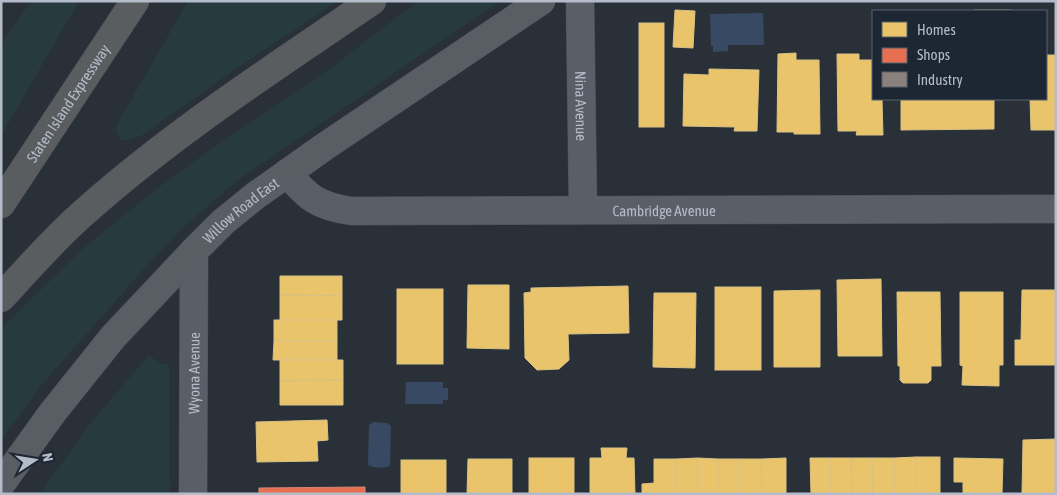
<svg xmlns="http://www.w3.org/2000/svg" width="1057" height="495" font-family="'Asap Condensed',sans-serif">
  <rect width="100%" height="100%" fill="#2a3038"/>
  <g fill="#273a3e">
    <path d="M31 1H79L1 136V45Z"/>
    <path d="M188 1H338L230 73 141 136 128 140H121L116 132V126Z"/>
    <path d="M418 1H500L237 181 186 225 150 262 39 388 1 441 2 327 85 247 155 190 213 148 331 68Z"/>
    <path d="M149 355 161 364H169L170 494H40L89 425Z"/>
  </g>
  <g fill="#384963">
    <path d="M763 13 764 45H728V51L713 52V46H711L710 14Z"/>
    <path d="M406 382H443V388H448V400H443V404H405Z"/>
    <path d="M373 422 387 423 391 426 390 466C383 469 374 468 368 465L369 425Z"/>
  </g>
  <g fill="#e9c46a" stroke="#d9c286">
    <path d="M675 10 695 11 693 48 673 47Z"/>
    <rect x="639" y="23" width="25" height="104"/>
    <path d="M796 53V60H819L820 134H794V132H777L778 54Z"/>
    <path d="M837 54H859V60H873V99H882L883 135H856L857 131H838Z"/>
    <path d="M1046 55H1056V130H1031L1030 99H1046Z"/>
    <path d="M709 69 759 70 757 131H734L735 127 683 126 684 74 709 75Z"/>
    <path d="M901 99H994V129L901 130Z"/>
    <path d="M280 276H342V296L280 295Z"/>
    <path d="M881 279 882 356H838L837 280Z"/>
    <path d="M468 285H509V349L467 348Z"/>
    <path d="M628 286 629 333 568 334 569 360 559 369 537 370 525 358 524 293 531 292V288Z"/>
    <rect x="715" y="287" width="46" height="83"/>
    <rect x="397" y="289" width="46" height="75"/>
    <path d="M820 290V367H774V291Z"/>
    <path d="M1022 290H1056V365H1015V340H1021Z"/>
    <path d="M897 292H940L941 366H931V380L928 383H903L900 380V366H898Z"/>
    <path d="M960 292H1003V365H999V386L962 385 963 366 960 365Z"/>
    <path d="M654 293H696L695 368 653 367Z"/>
    <path d="M280 295 342 296V320L280 321Z"/>
    <rect x="274" y="320" width="63" height="21"/>
    <path d="M274 341H337V360H273Z"/>
    <path d="M280 360H343V380L280 381Z"/>
    <path d="M343 380V405H280V381Z"/>
    <path d="M327 420 328 440 317 441 318 461 257 462 256 422Z"/>
    <path d="M1056 439V494H1022L1023 440Z"/>
    <path d="M601 448H627L626 458H634L635 494H590V458H602Z"/>
    <path d="M916 457V494H894V458Z"/>
    <rect x="916" y="457" width="24" height="37"/>
    <rect x="529" y="458" width="45" height="36"/>
    <path d="M698 458 718 459V494H698Z"/>
    <path d="M698 458V494H676V459Z"/>
    <path d="M786 458V494H762L761 459Z"/>
    <path d="M810 458H831V494H811Z"/>
    <path d="M831 458H851L852 494H831Z"/>
    <path d="M851 458H872L873 494H852Z"/>
    <path d="M872 458H894V494H873Z"/>
    <path d="M954 458 1003 459 1002 494H963V482H954Z"/>
    <path d="M468 459H512V494H467Z"/>
    <path d="M654 459H676V494H642V484L654 483Z"/>
    <rect x="718" y="459" width="21" height="35"/>
    <path d="M739 459H761L762 494H739Z"/>
    <rect x="401" y="460" width="45" height="34"/>
  </g>
  <path fill="#e76f51" stroke="#d88675" d="M365 487V494H259V488Z"/>
  <rect fill="#8a817c" stroke="#979393" x="974" y="10" width="37" height="1"/>
  <g fill="none" stroke-linecap="round" stroke-linejoin="round">
    <g stroke="#484c53" stroke-width="29">
      <g id="street">
        <path id="s1" d="M580 1 583 210"/>
        <path id="s2" d="M287 173C308 198 318 206 351 211L1056 209"/>
        <path id="s3" d="M193 494 194 251"/>
      </g>
    </g>
    <g stroke="#484c53" stroke-width="29">
      <g id="secondary">
        <path id="s4" d="M1 484 53 412 113 337 194 251 223 222 255 196 324 147 541 1"/>
      </g>
    </g>
    <g stroke="#474c53" stroke-width="29">
      <g id="highway">
        <path id="s5" d="M1 204 135 1"/>
        <path d="M1 298C27 270 52 241 80 216 170 135 272 69 372 1"/>
      </g>
    </g>
    <use href="#street" stroke="#5a5e66" stroke-width="28"/>
    <use href="#secondary" stroke="#595d64" stroke-width="28"/>
    <use href="#highway" stroke="#5a5d60" stroke-width="28"/>
  </g>
  <g text-anchor="middle" dominant-baseline="central" stroke-width="5" stroke-linejoin="round" paint-order="stroke">
    <g font-size="15" fill="#b4bcc9" stroke="#1d2633">
      <text stroke="none"><textPath href="#s5" startOffset="121">Staten Island Expressway</textPath></text>
      <text stroke="none"><textPath href="#s1" startOffset="105">Nina Avenue</textPath></text>
      <text stroke="none"><textPath href="#s4" startOffset="365">Willow Road East</textPath></text>
      <text stroke="none"><textPath href="#s2" startOffset="390">Cambridge Avenue</textPath></text>
      <text stroke="none"><textPath href="#s3" startOffset="121">Wyona Avenue</textPath></text>
    </g>
  </g>
  <rect width="1057" height="495" fill="none" stroke="#b4bcc9" stroke-width="5"/>
  <rect x="872" y="10" width="175" height="90" fill="#1d2633" stroke="#59626f"/>
  <rect x="882" y="22" width="25" height="15" fill="#e9c46a" stroke="#59626f"/>
  <text x="917" y="35" font-size="15" fill="#b4bcc9">Homes</text>
  <rect x="882" y="48" width="25" height="15" fill="#e76f51" stroke="#59626f"/>
  <text x="917" y="60" font-size="15" fill="#b4bcc9">Shops</text>
  <rect x="882" y="72" width="25" height="15" fill="#8a817c" stroke="#59626f"/>
  <text x="917" y="85" font-size="15" fill="#b4bcc9">Industry</text>
  <g transform="translate(35 460) rotate(78)" stroke="#1d2633" stroke-width="4" paint-order="stroke">
  <path d="M0-4L9 19L0 12L-9 19Z" fill="#b4bcc9"/>
  <text y="-8" font-size="14" font-weight="bold" text-anchor="middle" fill="#b4bcc9">N</text>
  </g>
</svg>
